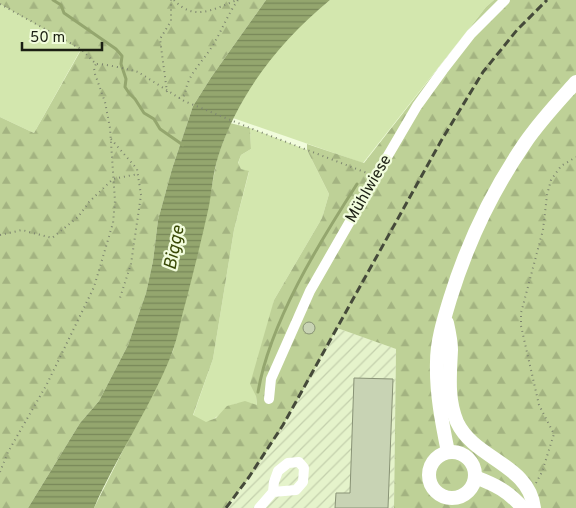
<svg xmlns="http://www.w3.org/2000/svg" width="576" height="508" font-family="Overpass,sans-serif">
  <defs>
    <pattern id="industrial-furrows" width="10" height="10" patternUnits="userSpaceOnUse" patternTransform="scale(1.25)"><rect width="10" height="10" fill="#e5f3cb"/><path d="M-1 1l2-2M0 10L10 0M9 11l2-2" fill="none" stroke="#c4d0ad"/></pattern>
    <pattern id="forest-firs" width="22" height="20" patternUnits="userSpaceOnUse" patternTransform="scale(1.25)"><rect width="22" height="20" fill="#bed197"/><path d="M5 1l3.5 6h-7zM16 11l3.5 6h-7z" fill="#a3b381"/></pattern>
    <pattern id="water-rules" width="6" height="5" patternUnits="userSpaceOnUse" patternTransform="scale(1.25)"><rect width="6" height="5" fill="#94a66e"/><path d="M0 2.5h6" fill="none" stroke="#788759"/></pattern>
  </defs>
  <rect width="100%" height="100%" fill="#f1fcdc"/>
  <path fill="url(#industrial-furrows)" d="M337 328 396 349 394 508H225L249 477 266 452Z"/>
  <g fill="#d3e7ae">
    <path d="M330 0H494L486 7 363 163 233 118C240 105 247 93 254 81 274 49 302 23 330 0Z"/>
    <path d="M0 4 81 49 34 133 0 117Z"/>
    <path d="M250 128 307 150 329 194 322 218 274 300 256 396 257 406C227 396 229 413 206 423L193 416 213 359 234 230 249 172 241 169 238 164 241 155 251 149Z"/>
  </g>
  <g fill="url(#forest-firs)">
    <path d="M0 0H266L212 76 193 106 172 169 158 220 153 261 146 293 128 345 99 401 80 423 28 508H0V117L34 133 81 50 0 4Z"/>
    <path d="M494 0H576V508H394L396 349 337 328C303 390 271 454 225 508H94L173 351 208 207 217 159 230 123 250 128 251 149 241 155 238 163 241 169 249 171 234 230 213 359 193 415 206 422 216 418 227 406 245 401 257 405 256 396 250 384 274 300 322 218 329 194 307 150V144L364 163 486 7Z"/>
  </g>
  <path fill="url(#water-rules)" d="M266 0H330C279 42 238 94 218 157 213 173 212 190 209 206 202 238 194 270 186 301 181 318 178 337 172 353 151 407 117 455 94 508H28L80 423 99 401 128 345 146 293 153 261 158 220 172 169 193 106 212 76Z"/>
  <g fill="none" stroke-linecap="round" stroke-linejoin="round">
    <g stroke="#94a66e" stroke-width="3">
      <path d="M53 0 61 5 64 13 116 49 122 56 121 64 126 79 125 87 129 93 135 99 144 113 154 119 160 129 183 145"/>
      <path d="M258 392C270 322 319 243 357 184"/>
    </g>
  </g>
  <g fill="#c8d3b4" stroke="#899376">
    <circle cx="309" cy="328" r="6"/>
    <path d="M354 378 393 379 388 508H335L336 493H350Z"/>
  </g>
  <g fill="none" stroke-linecap="round" stroke-linejoin="round">
    <g stroke="#7d856f" stroke-width="2" stroke-dasharray="1 4" stroke-linecap="butt">
      <path d="M174 0C194 22 214 9 237 0"/>
      <path d="M0 4 81 49 96 64C101 63 132 70 138 72L184 101 250 128 367 173"/>
      <path d="M167 92 160 39 171 21V0"/>
      <path d="M179 98 185 95C187 74 203 62 213 45 222 30 228 14 238 0"/>
      <path d="M111 139 137 169 141 195 131 264 119 301"/>
      <path d="M0 235 22 230 52 238 78 217 89 202 113 179 138 174"/>
      <path d="M0 472 8 452 47 384 94 287 113 223 115 201 110 128 105 102 95 74 94 68 96 64"/>
      <path d="M536 483 542 472 554 434 539 405 521 326V313L543 230 547 195 551 180 561 166 576 157"/>
    </g>
    <g stroke="#fff" stroke-width="10">
      <path d="M269 399 271 379 310 291 376 176 417 106 443 70 471 34 505 0"/>
      <path d="M259 508 273 492 274 482 278 471 288 463 299 462 304 468 303 482 296 490 273 492"/>
    </g>
    <g stroke="#fff" stroke-width="14">
      <path d="M447 323C449 332 451 341 451 350 450 374 447 399 457 422 474 459 529 464 534 508"/>
      <circle cx="452" cy="475" r="23"/>
      <path d="M448 452C442 423 436 392 437 362 437 341 444 319 450 299 467 244 492 191 525 143 540 121 558 102 576 82"/>
      <path d="M475 477C496 485 508 491 523 508"/>
    </g>
    <path stroke="#454a3a" stroke-width="3" stroke-dasharray="8 4" stroke-linecap="butt" d="M226 508 249 477 283 425 441 141 483 72 517 30 547 0"/>
  </g>
  <g text-anchor="middle" dominant-baseline="central" stroke-width="4.5" stroke-linejoin="round" paint-order="stroke">
    <g font-size="16" fill="#1b1f13" stroke="#f1fcdc">
      <text transform="translate(369 189) rotate(-60)">Mühlwiese</text>
    </g>
    <g font-size="18" font-style="italic" fill="#394906" stroke="#f1fcdc">
      <text transform="translate(175 248) rotate(-79)">Bigge</text>
    </g>
  </g>
  <path d="M22 42v8h80v-8" fill="none" stroke="#1b1f13" stroke-width="2.5"/>
  <text x="30" y="42" font-size="15" fill="#1b1f13" stroke="#f1fcdc" stroke-width="4" paint-order="stroke">50 m</text>
</svg>
